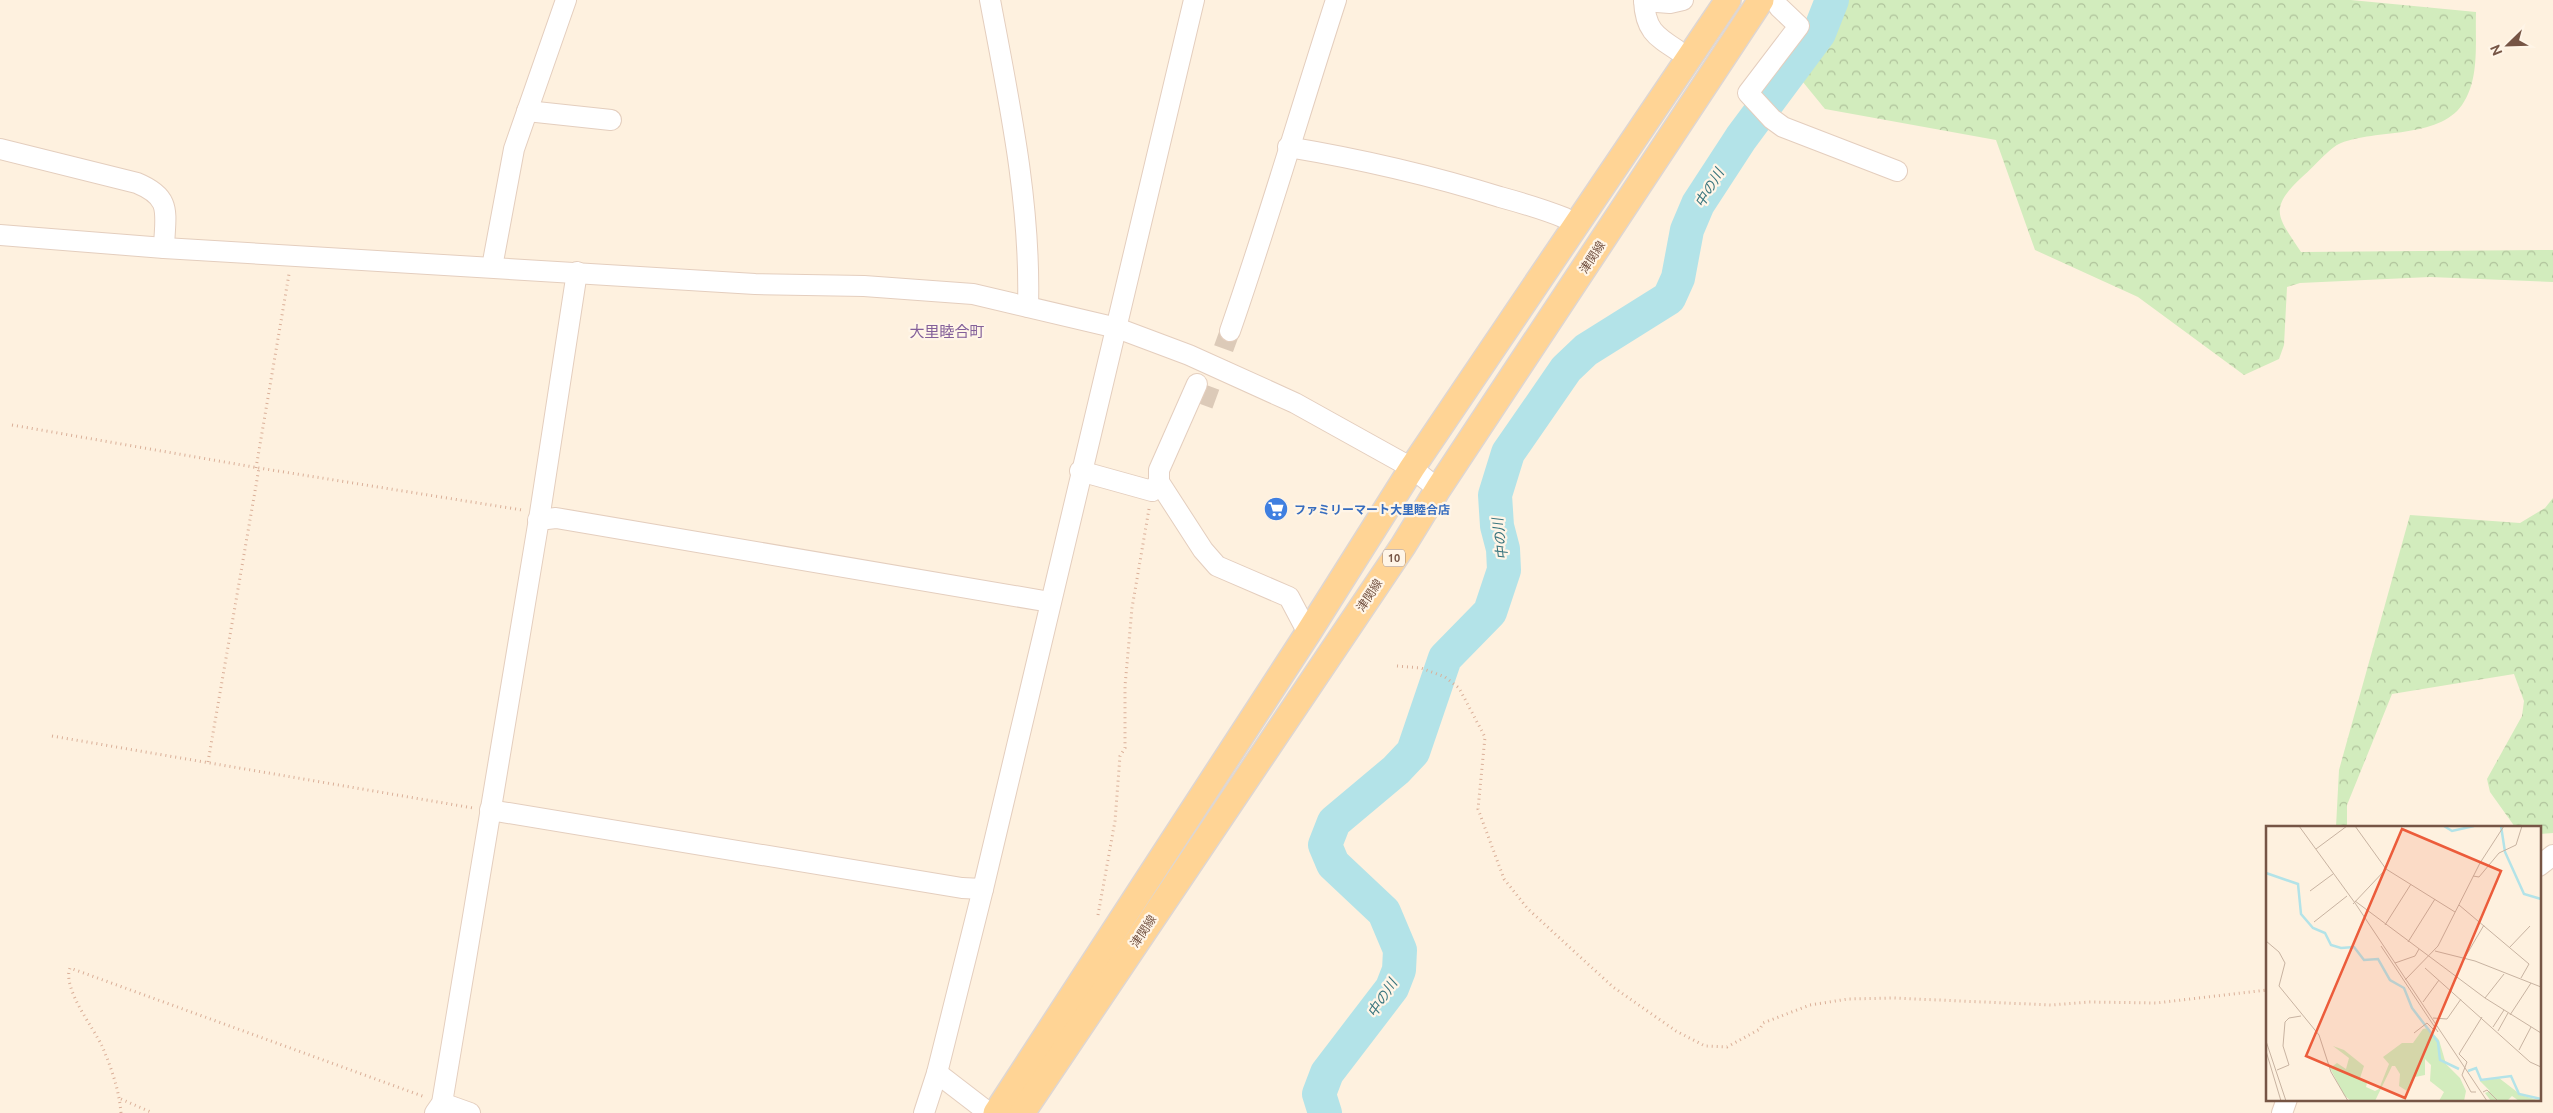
<svg xmlns="http://www.w3.org/2000/svg" width="2553" height="1113" font-family="Ubuntu,'Noto Sans JP',sans-serif">
  <defs>
    <pattern id="forest-crowns" width="20" height="18" patternUnits="userSpaceOnUse" patternTransform="scale(1.25)"><rect width="20" height="18" fill="#d2ecbd"/><path d="M2 6a3 3 0 1 1 6 0M12 15a3 3 0 1 1 6 0" fill="none" stroke="#afc29b"/></pattern>
  </defs>
  <rect width="100%" height="100%" fill="#fef1df"/>
  <g fill="url(#forest-crowns)">
    <path d="M1821 0H2351L2476 12C2475 43 2480 79 2462 105 2438 139 2376 129 2341 143 2330 147 2311 170 2301 178 2267 210 2279 218 2301 252L2553 250V282L2430 277 2300 283 2287 287 2284 345 2279 359 2244 375 2138 297 2035 250 1996 140 1825 109 1789 65Z"/>
    <path d="M2553 498V833L2539 834V827H2515L2490 792 2487 779 2522 716 2524 701 2514 674 2392 694 2347 805V827H2336L2339 770 2410 515 2520 523 2545 508Z"/>
  </g>
  <g fill="none" stroke-linecap="round" stroke-linejoin="round">
    <path stroke="#b3e3e8" stroke-width="34" d="M1325 1113 1319 1094 1327 1073 1392 988 1399 970 1400 950 1384 912 1333 864 1325 845 1334 822 1396 770 1413 752 1445 658 1490 612 1504 570 1503 549 1497 526 1495 495 1508 453 1566 369 1586 350 1669 298 1678 278 1687 230 1698 204 1741 138 1819 33 1832 0"/>
    <path stroke="#dccab8" stroke-width="20" stroke-dasharray="20 10" stroke-linecap="butt" d="M1203 405 1230 331"/>
    <g stroke="#e4cebe" stroke-width="22">
      <g id="minor">
        <path d="M990 0C1009 101 1031 203 1028 307"/>
        <path d="M1644 0C1645 29 1655 36 1677 50"/>
        <path d="M1644 1 1670 3 1683 0"/>
        <path d="M1779 7 1799 26 1748 93 1772 119 1783 127 1897 171"/>
        <path d="M527 111 611 120"/>
        <path d="M1288 147C1360 159 1430 175 1500 197 1522 203 1543 209 1565 218"/>
        <path d="M0 149 137 183C173 198 165 213 164 248"/>
        <path d="M0 235 164 248 755 284 864 286 973 294 1117 328 1189 355 1295 403 1412 468 1438 489"/>
        <path d="M492 267 514 149 566 0"/>
        <path d="M1230 331C1268 222 1300 111 1336 0"/>
        <path d="M1080 471 1152 491 1159 482 1203 550 1217 566 1289 597 1308 633"/>
        <path d="M1159 482V470L1197 384"/>
        <path d="M538 520 556 518 1050 602"/>
        <path d="M490 810 962 888 983 889"/>
        <path d="M2539 866 2553 855"/>
        <path d="M937 1073 989 1113"/>
        <path d="M442 1103 470 1113"/>
        <path d="M435 1113 442 1103 456 1019 540 513 577 272"/>
        <path d="M924 1113 937 1073 983 889 1194 0"/>
        <path d="M2282 1113 2287 1099"/>
      </g>
    </g>
    <g stroke="#ded6d2" stroke-width="28">
      <g id="major">
        <path d="M996 1113 1308 633 1412 468 1728 0"/>
        <path d="M1022 1113 1403 546 1438 489 1761 0"/>
      </g>
    </g>
    <g stroke="#daaf98" stroke-width="3" stroke-dasharray="1 4" stroke-linecap="butt">
      <path d="M12 425 259 468 522 510"/>
      <path d="M256 468 289 274"/>
      <path d="M1397 666 1421 668 1445 677 1459 688 1485 737 1478 809 1504 879 1528 909 1613 987 1676 1031 1705 1046 1727 1047 1760 1029 1763 1023 1810 1005 1848 999 1893 998 2051 1005 2090 1002 2156 1003 2267 990"/>
      <path d="M52 736 473 808"/>
      <path d="M208 762 259 468"/>
      <path d="M1098 915 1115 821 1120 756 1125 748V686L1132 608 1149 509"/>
      <path d="M121 1099 153 1113"/>
      <path d="M121 1113C119 1089 111 1067 102 1046 93 1027 62 988 70 968L425 1097"/>
    </g>
    <use href="#minor" stroke="#fff" stroke-width="20"/>
    <use href="#major" stroke="#ffd495" stroke-width="25"/>
  </g>
  <defs>
    <g id="supermarket-disc" transform="scale(1.25)"><circle r="9.5" fill="#3f7fe0" stroke="#fff5e7"/><path d="M-6-5.5h2.5l.6 2H6L4.5 2H-2.5L-4.4-4H-6ZM-1.5 3.2a1.3 1.3 0 1 0 .1 0ZM3 3.2a1.3 1.3 0 1 0 .1 0Z" fill="#fff"/></g>
  </defs>
  <g fill-rule="evenodd">
    <use href="#supermarket-disc" x="1276" y="509"/>
  </g>
  <g text-anchor="middle" dominant-baseline="central" stroke-width="4.5" stroke-linejoin="round" paint-order="stroke">
    <rect fill="#fff5e7" stroke="#9f8576" stroke-width="1" x="1383" y="549.5" width="22" height="17" rx="4"/>
    <g font-size="11" font-weight="bold" fill="#765545">
      <text x="1394" y="558">10</text>
    </g>
    <g font-size="12" fill="#765545" stroke="#fff5e7">
      <text transform="translate(1592 257) rotate(-57)">津関線</text>
      <text transform="translate(1369 595) rotate(-56)">津関線</text>
      <text transform="translate(1143 931) rotate(-56)">津関線</text>
    </g>
    <g font-size="12" font-weight="bold" fill="#366cbe" stroke="#fff5e7" text-anchor="start">
      <text x="1294" y="509">ファミリーマート大里睦合店</text>
    </g>
    <g font-size="14" font-style="italic" fill="#38747d" stroke="#fff5e7">
      <text transform="translate(1709 188) rotate(-59)">中の川</text>
      <text transform="translate(1500 539) rotate(-97)">中の川</text>
      <text transform="translate(1382 998) rotate(-57)">中の川</text>
    </g>
    <g font-size="15" fill="#84609a" stroke="#fff5e7">
      <text x="947" y="331">大里睦合町</text>
    </g>
  </g>
  <g transform="translate(2266 826)">
    <rect width="275" height="275" fill="#fef1df"/>
    <path d="M162 202 173 214 180 238 194 252 200 265 198 275H173L178 266 164 255 165 239 159 233V249L149 251 141 265 133 260 134 248 129 240H126L109 275H85L78 269 64 242 71 237 80 243 83 232 67 220 78 224 98 240 94 252 101 257 100 261 109 265 113 263 123 238 117 231 136 217H147L157 203ZM233 252 255 269 275 275H253L246 270 241 275H225L219 267 224 265 214 255Z" fill="#d2ecbd"/>
    <path fill="none" stroke="#b3e3e8" stroke-width="2.5" d="M178 0 186 5 208 0M235 0 239 26 258 68 275 73M0 47 32 58 35 88 47 102 59 107 65 119 75 122 88 121 98 134 112 133 124 154 138 162 146 182 172 216 174 234 193 243M202 245 210 242 215 254 245 250 253 268 275 273"/>
    <path fill="none" stroke="#c8b3a1" stroke-width="1" d="M33 0 89 77 221 275M89 0 120 43 189 86M50 23 81 0M207 50 213 51 233 27 250 19 256 0M44 65 67 48M89 75 219 172 275 207M87 78 120 43M193 79 263 138 255 152M48 96 81 70M119 99 145 58M0 115 13 126 19 137 13 160 53 209 65 246 82 275M142 116 169 73M115 120 172 206M243 122 264 100M169 125 209 135 275 161M198 133 218 99M129 137 149 130 153 123M159 142 264 236 275 241M139 154 172 120 214 37 238 0M219 172 238 148M157 176 173 154M244 189 265 157M167 192 181 193 195 173M227 201 238 184M232 205 242 187M148 207 161 197 167 203M0 215 20 275M253 224 265 201M0 225 15 275M193 228 201 236 196 249 205 266H210M193 228 216 191M11 244 23 239 17 220 19 196 23 192 35 190M217 266 221 264 232 275"/>
    <path fill="#ec5c3b" fill-opacity="0.15" stroke="#ec5c3b" stroke-width="2.5" d="M136 3 235 45 139 272 40 230Z"/>
    <rect width="275" height="275" fill="none" stroke="#765545" stroke-width="2.5"/>
  </g>
  <g transform="translate(2508 45) rotate(247)" stroke="#fff5e7" stroke-width="4" paint-order="stroke">
  <path d="M0-4L9 19L0 12L-9 19Z" fill="#765545"/>
  <text y="-8" font-size="14" font-weight="bold" text-anchor="middle" fill="#765545">N</text>
  </g>
</svg>
